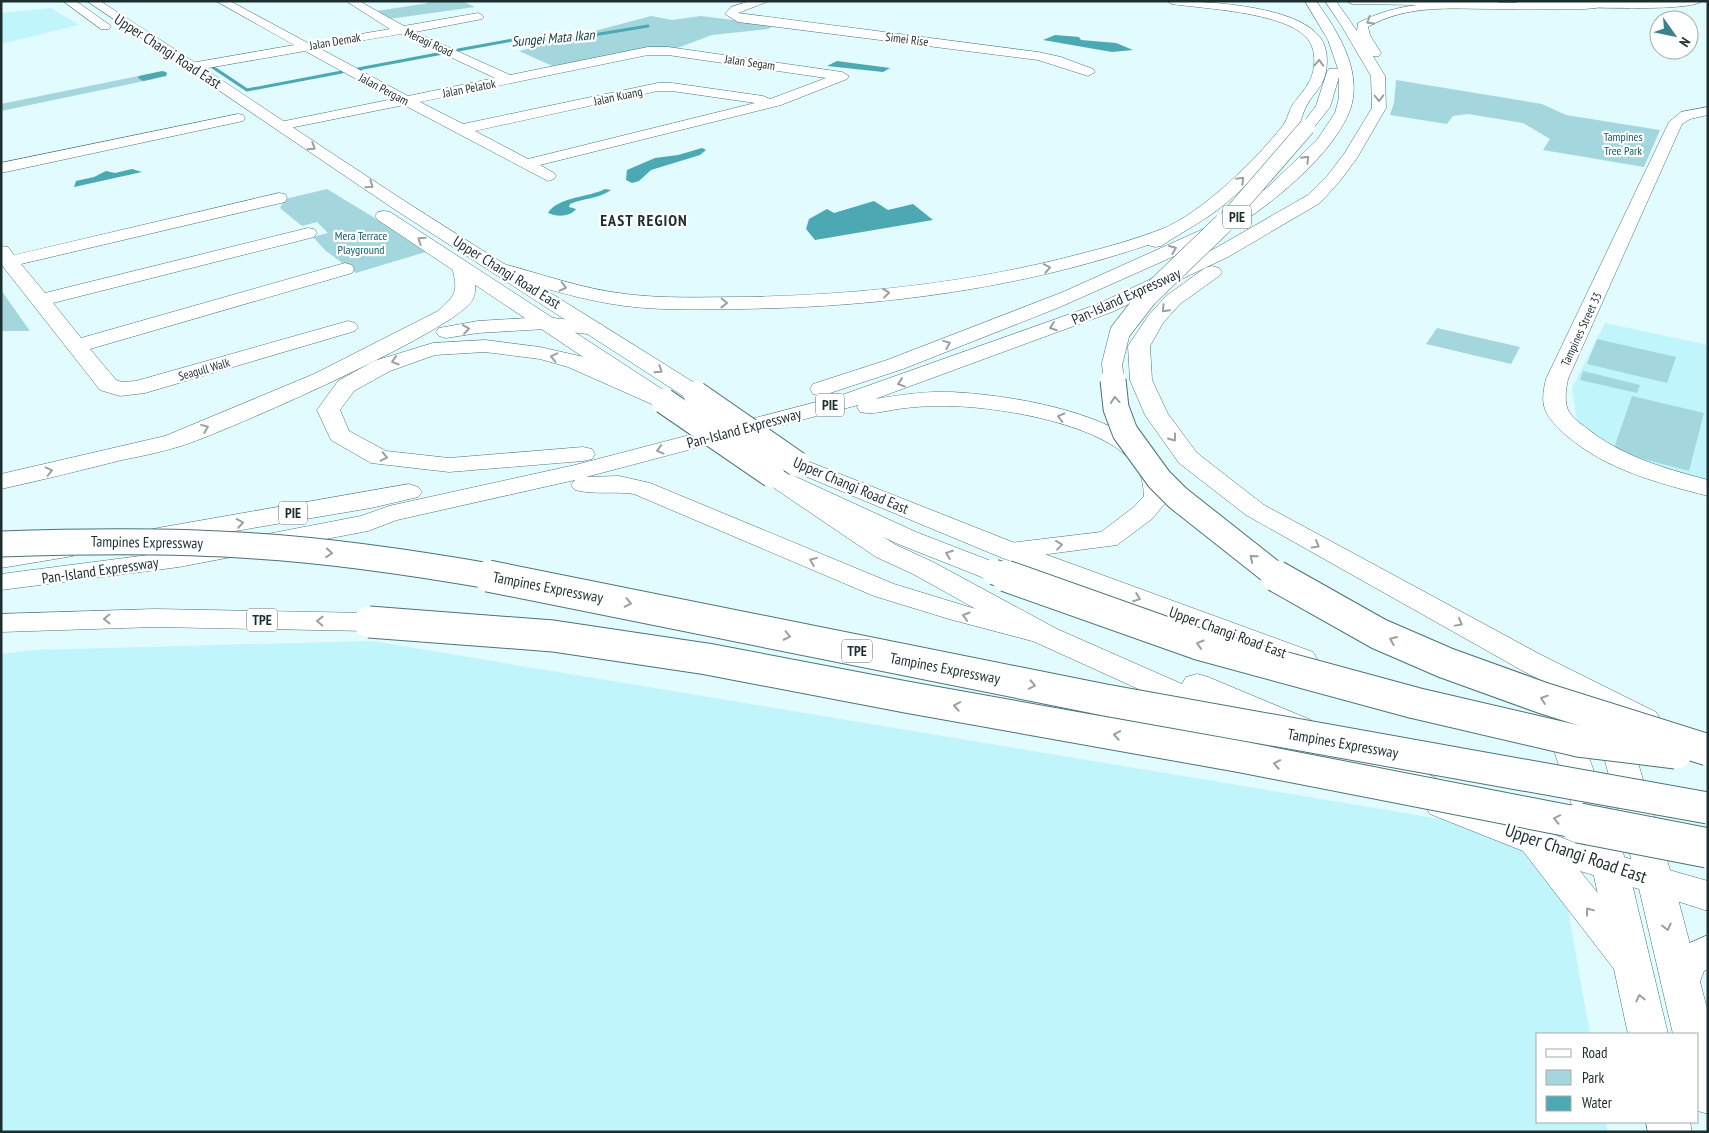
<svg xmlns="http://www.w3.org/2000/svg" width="1709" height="1133" font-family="'PT Sans Narrow',sans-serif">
  <rect width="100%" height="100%" fill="#e1fbfe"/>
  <g fill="#bff5fb">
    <path d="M51 8 79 25 1 44V13Z"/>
    <path d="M1605 323 1708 345V482L1630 460 1577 422 1572 388Z"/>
    <path d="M372 641 1555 838 1590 1034H1538V1122H1606L1608 1132H1V654L34 650Z"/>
  </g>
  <g fill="#a4d7dd">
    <path d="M426 1H462L475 7 389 19 377 11 428 3Z"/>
    <path d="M651 16 672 20 701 16 774 25 768 29 712 35 672 50 559 69 519 51Z"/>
    <path d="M148 74 154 79 1 111V104Z"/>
    <path d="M1396 80 1542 104 1566 115 1660 130 1644 167 1543 150 1550 139 1523 123 1468 114 1453 116 1447 124 1390 115 1394 103Z"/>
    <path d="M327 189 429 251 356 273 326 251 313 237 328 233 317 222 302 226 280 208 285 199Z"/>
    <path d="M1 290 30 331H1Z"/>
    <path d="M1437 328 1520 347 1511 364 1426 344Z"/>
    <path d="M1597 339 1676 357 1667 383 1587 364Z"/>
    <path d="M1583 371 1640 385 1637 393 1580 380Z"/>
    <path d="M1632 396 1704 413 1689 471 1613 451Z"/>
  </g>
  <g fill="#4ca9b3">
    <path d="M1055 35 1079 37 1081 40 1116 43 1133 50 1112 52 1043 40Z"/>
    <path d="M837 61 890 68 883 72 827 66Z"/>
    <path d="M702 148 706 150 700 155 651 170 639 181 632 183 626 180 627 170 655 158 678 155Z"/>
    <path d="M132 169 142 172 74 187 76 181 94 177 106 171 115 173Z"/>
    <path d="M605 189 611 190C598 199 584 198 570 204L569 207 576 209C570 217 557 217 548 213 557 197 590 197 605 189Z"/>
    <path d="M874 201 888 210 913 204 933 220 815 240 806 229 809 219 827 209 834 213Z"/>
  </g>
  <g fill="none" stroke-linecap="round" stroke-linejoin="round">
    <g stroke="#4ca9b3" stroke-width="3">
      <path d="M458 50 518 39 563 40 648 26"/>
      <path d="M211 66 247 90 342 72"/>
      <path d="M358 69 443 53"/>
    </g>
    <path fill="#4ca9b3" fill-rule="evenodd" d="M162 71 166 72 167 74 166 76 143 81 138 78 139 76Z"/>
    <g stroke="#4b7377" stroke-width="1">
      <g id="minor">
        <path d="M216 1H230L308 43 390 29 346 1H359L404 26 478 13 482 15 484 17 482 19 415 32 510 75 648 47H668L842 72 849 76 847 79 781 105 540 165 554 173 556 176 554 179 548 181 404 105 280 130 275 129 273 126 275 123 393 99 305 51 191 71 186 70 184 67 191 63 294 45ZM401 34 495 78 408 96 319 48ZM648 55H668L826 78 770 99 763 96 672 83H658L463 124 420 102ZM658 91H672L755 103 528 159 475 131Z"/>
        <path d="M750 1H769L738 13 1038 52 1061 57 1093 69 1095 72 1088 76 1038 60 738 22 725 14 731 7Z"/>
        <path d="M1708 107V115L1690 119 1682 124 1568 379C1566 389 1564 400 1568 410 1571 416 1578 422 1584 426 1620 456 1663 468 1708 480V496C1658 483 1607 470 1567 436 1558 428 1547 418 1544 406 1542 397 1544 388 1546 379L1669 122 1681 112Z"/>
        <path d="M238 114 243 115 245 118 243 121 1 173V163Z"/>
        <path d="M279 193 285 194 287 198 285 202 21 264 45 293 308 228 314 229 317 233 314 237 53 303 81 338 338 265 345 263 352 265 354 269 352 273 90 349 116 380 122 382 136 381 348 321 355 323 358 327 355 331 145 393 120 396 100 390 1 264V246L8 247 14 255Z"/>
        <path d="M1564 721 1575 724 1580 732 1628 867 1668 1034H1628L1592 867 1548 732 1553 724Z"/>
        <path d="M1617 735 1629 738 1633 746 1673 880 1708 1012V1114L1698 1111V1034H1673L1637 880 1601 746 1605 738Z"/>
        <path d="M1646 1122H1690L1692 1132H1648Z"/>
      </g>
    </g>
    <g stroke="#4b7377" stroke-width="1">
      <g id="major">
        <path d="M63 1H76L111 26 109 29H101Z"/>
        <path d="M87 1H100C201 65 300 133 400 198 501 263 603 325 704 389L707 394 704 399 696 401 688 399 391 207Z"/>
        <path d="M1347 1H1497L1499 3 1493 6 1352 4Z"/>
        <path d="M1514 1H1702C1691 12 1586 7 1564 7L1559 5 1519 4Z"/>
        <path d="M384 211 390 212 665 391 668 396 665 401 657 403 649 401 378 220 375 216 378 212Z"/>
        <path d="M797 457 1020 545 1313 652 1317 659 1313 666 1302 669 1291 666 1000 557 788 469 785 464 788 459Z"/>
        <path d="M783 475 792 478 896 545 933 562 1057 629 1182 684 1186 677 1197 674 1208 677 1311 720 1316 728 1311 736 1305 738 1330 748 1334 741 1346 738 1358 741 1436 778 1441 787 1437 794 1442 792 1454 796 1573 842 1668 870 1673 880 1668 890 1655 894 1580 871 1645 951 1650 962 1645 973 1631 978 1617 973 1523 851 1430 814 1425 805 1429 798C1415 802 1382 781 1368 774L1365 779 1353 783 1341 779 1264 746 1259 738 1264 730 1271 728 1236 713 1231 721 1220 724 1209 721 1037 643 913 574 876 557 774 488 770 483 774 478Z"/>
      </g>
    </g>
    <g stroke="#4b7377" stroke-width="1">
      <g id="highway">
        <path d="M1167 1C1204 1 1294 5 1319 36 1329 47 1329 70 1322 83 1318 91 1311 97 1307 105 1303 111 1302 120 1298 126 1279 151 1249 184 1225 204 1206 220 1182 232 1161 246L1155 247 1148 245C1018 289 880 307 742 309 704 309 664 311 625 306 580 300 537 286 493 273L491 269 493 265 500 263C542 274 582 289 626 294 664 299 705 297 744 297 857 295 971 283 1080 254 1108 247 1136 239 1162 229 1202 213 1258 158 1284 124 1288 118 1289 110 1293 104 1298 97 1305 90 1309 82 1316 70 1317 48 1306 37 1282 12 1206 9 1172 4Z"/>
        <path d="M1305 1H1316C1336 29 1358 63 1353 98 1346 148 1258 217 1215 238L1060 307 903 369 821 396 813 394 810 389 813 384 887 360 1063 292 1221 221 1268 187 1317 140 1335 113 1339 98V77L1330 107 1312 130H1302L1300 127 1316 106 1327 72 1329 69H1338L1328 40Z"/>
        <path d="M1325 1H1336L1357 31 1358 23C1401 0 1448 2 1496 3 1529 3 1563 2 1596 2L1602 5 1596 8 1584 9C1554 9 1525 10 1495 9 1452 9 1407 4 1368 27L1370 35 1381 53 1379 56H1373L1385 76 1386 108 1357 158 1340 181 1320 203 1228 257 1112 312 875 399C900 395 926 391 951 392 1012 395 1141 414 1168 478 1170 484 1169 491 1170 497L1152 519 1117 545 1010 559 1000 557 996 551 1000 545 1010 543 1101 532 1134 507 1144 496C1143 483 1142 474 1134 464 1102 422 989 405 940 406 926 406 912 407 898 409 885 411 872 415 860 412L857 407 858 405 586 477 619 476 650 483 894 584 969 607 1057 629 1062 636 1057 643 1047 645 949 619 874 596 634 494C615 491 594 495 575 490L571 485 575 480 397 520 368 531 179 567 1 590V574L179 551 361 516 389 506 575 465 839 396 1098 304 1214 249 1308 195 1328 175 1344 154 1372 108 1371 76 1341 25Z"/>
        <path d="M461 261 468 263C474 273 478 288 473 299 460 329 223 433 181 446 162 452 142 456 122 460 82 470 42 480 1 489V474L165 436 314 374 438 311C457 294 458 291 452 267L454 263Z"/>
        <path d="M1212 266 1219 268 1222 272 1219 276 1180 304 1163 323 1150 346 1152 380 1168 414 1197 453 1264 505 1545 657 1656 712 1661 720 1656 728 1645 731 1634 728 1523 671 1246 515 1179 463 1145 415 1130 380 1128 346 1148 316 1166 296 1205 268Z"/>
        <path d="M545 317 596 323 603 325 606 329 603 333 596 335 545 329 478 333 446 338 439 336 436 332 439 328 478 321Z"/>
        <path d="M485 340 540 347 584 357 672 396 675 401 672 406 664 408 656 406 568 367 540 359 485 352 435 355 390 371 354 391 340 410 349 431 386 451 449 458 583 447 592 449 595 454 592 459 583 461 449 472 371 463 331 440 317 410 338 381 374 361 433 343Z"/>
        <path d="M772 468 781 470 916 532 1004 566 1008 572 1004 578 994 580 984 578 898 544 763 480 760 475 763 470Z"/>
        <path d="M409 484 418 487 422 492 418 497 371 508 158 544 149 542 145 536 149 530 158 528Z"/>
        <path d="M63 542 73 544 77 550 73 556 1 568V552Z"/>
        <path d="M155 609 369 613 379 616 384 622 379 628 369 631 155 627 1 632V614Z"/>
        <path d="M1655 866 1708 881V911L1642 890 1637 880 1642 870Z"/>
        <path d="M1708 935V969L1704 971 1695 995 1681 1000 1667 995 1661 983 1674 950Z"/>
      </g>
    </g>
    <use href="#minor" fill="#fff" fill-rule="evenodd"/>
    <use href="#major" fill="#fff" fill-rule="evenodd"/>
    <use href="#highway" fill="#fff" fill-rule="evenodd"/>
    <g stroke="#4b7377" stroke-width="27" stroke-linecap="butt">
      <g id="major-bridge">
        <path d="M696 394 797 464"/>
        <path d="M664 401 772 475"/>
      </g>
    </g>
    <g stroke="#4b7377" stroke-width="17" stroke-linecap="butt">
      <path id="highway-bridge-far4" d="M1222 225 1307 127"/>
    </g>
    <g stroke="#4b7377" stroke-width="21" stroke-linecap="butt">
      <path id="highway-bridge-far3" d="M1114 381 1112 364 1120 332 1147 297 1224 223"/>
    </g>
    <g stroke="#4b7377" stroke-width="27" stroke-linecap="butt">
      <g id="highway-bridge-far2">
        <path d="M1113 380 1116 408 1125 432 1159 479 1178 498 1278 577"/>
        <path d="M1 544C86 541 170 540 255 546 335 551 415 563 495 577"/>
        <path d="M994 572 1009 577"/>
      </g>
    </g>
    <g stroke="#4b7377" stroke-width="33" stroke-linecap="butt">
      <g id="highway-bridge-far1">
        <path d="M488 576 1105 700 1708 808"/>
        <path d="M1006 576 1198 644 1415 703 1578 741 1676 753"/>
        <path d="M1276 576 1379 634 1446 663 1543 698 1708 750"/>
        <path d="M369 622 553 636 707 659 906 697 1242 757 1585 824"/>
      </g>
    </g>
    <g stroke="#4b7377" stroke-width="41" stroke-linecap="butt">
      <path id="highway-bridge" d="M1579 823 1708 848"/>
    </g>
    <use href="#major-bridge" stroke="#fff" stroke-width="25"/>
    <use href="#highway-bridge-far4" stroke="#fff" stroke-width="16"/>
    <use href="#highway-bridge-far3" stroke="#fff" stroke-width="20"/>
    <use href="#highway-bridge-far2" stroke="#fff" stroke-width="25"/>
    <use href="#highway-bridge-far1" stroke="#fff" stroke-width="31"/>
    <use href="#highway-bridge" stroke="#fff" stroke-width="39"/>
  </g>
  <defs><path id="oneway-chevron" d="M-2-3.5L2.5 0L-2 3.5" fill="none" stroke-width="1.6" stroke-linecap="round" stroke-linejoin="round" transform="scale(1.25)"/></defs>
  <g stroke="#99a1a1">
    <use href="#oneway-chevron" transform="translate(1370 21) rotate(148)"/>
    <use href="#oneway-chevron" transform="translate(1319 63) rotate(-88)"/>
    <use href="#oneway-chevron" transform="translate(1379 98) rotate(89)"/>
    <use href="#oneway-chevron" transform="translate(312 147) rotate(33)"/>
    <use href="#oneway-chevron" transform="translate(1306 159) rotate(-46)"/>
    <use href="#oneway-chevron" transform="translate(1241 180) rotate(-45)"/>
    <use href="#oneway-chevron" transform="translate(370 185) rotate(34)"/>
    <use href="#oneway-chevron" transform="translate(421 240) rotate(-146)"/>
    <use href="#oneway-chevron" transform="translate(1173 249) rotate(-23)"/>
    <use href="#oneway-chevron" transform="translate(1047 268) rotate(-11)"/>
    <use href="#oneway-chevron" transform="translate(563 287) rotate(14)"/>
    <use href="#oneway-chevron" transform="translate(886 293) rotate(-6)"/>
    <use href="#oneway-chevron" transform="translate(724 303) rotate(1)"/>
    <use href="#oneway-chevron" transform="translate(1165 309) rotate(133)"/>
    <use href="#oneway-chevron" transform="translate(1053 327) rotate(160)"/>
    <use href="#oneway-chevron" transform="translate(466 329) rotate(-8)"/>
    <use href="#oneway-chevron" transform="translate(947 344) rotate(-22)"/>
    <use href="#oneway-chevron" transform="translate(554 357) rotate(-167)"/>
    <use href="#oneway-chevron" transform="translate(395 361) rotate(163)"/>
    <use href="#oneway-chevron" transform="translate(659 370) rotate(33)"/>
    <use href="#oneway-chevron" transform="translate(901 383) rotate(162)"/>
    <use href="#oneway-chevron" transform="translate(1115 400) rotate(-95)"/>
    <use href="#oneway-chevron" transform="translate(1061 417) rotate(-166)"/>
    <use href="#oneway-chevron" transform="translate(205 428) rotate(-22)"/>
    <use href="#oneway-chevron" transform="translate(1173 438) rotate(54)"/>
    <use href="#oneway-chevron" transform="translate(660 450) rotate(165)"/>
    <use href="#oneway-chevron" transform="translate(384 457) rotate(13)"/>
    <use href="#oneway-chevron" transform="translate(49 471) rotate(-13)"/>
    <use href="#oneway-chevron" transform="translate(240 523) rotate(-10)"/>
    <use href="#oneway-chevron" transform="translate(1059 545) rotate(-7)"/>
    <use href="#oneway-chevron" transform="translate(1316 545) rotate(30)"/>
    <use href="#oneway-chevron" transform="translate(329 553) rotate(5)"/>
    <use href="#oneway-chevron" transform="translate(949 554) rotate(-159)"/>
    <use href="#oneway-chevron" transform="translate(1253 558) rotate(-141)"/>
    <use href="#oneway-chevron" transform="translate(813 561) rotate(-158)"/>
    <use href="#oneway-chevron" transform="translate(1137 598) rotate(21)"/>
    <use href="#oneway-chevron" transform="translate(628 603) rotate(12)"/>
    <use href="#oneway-chevron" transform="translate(966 616) rotate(-164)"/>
    <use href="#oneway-chevron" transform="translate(107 619) rotate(179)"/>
    <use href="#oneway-chevron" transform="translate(320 621) rotate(-179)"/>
    <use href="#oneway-chevron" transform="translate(1459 623) rotate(29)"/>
    <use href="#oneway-chevron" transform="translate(787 636) rotate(12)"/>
    <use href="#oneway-chevron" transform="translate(1393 640) rotate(-157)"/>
    <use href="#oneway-chevron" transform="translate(1200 644) rotate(-163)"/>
    <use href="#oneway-chevron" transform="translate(1032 685) rotate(11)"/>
    <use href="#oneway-chevron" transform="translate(1544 699) rotate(-161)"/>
    <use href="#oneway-chevron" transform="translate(957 706) rotate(-170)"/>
    <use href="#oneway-chevron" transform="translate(1117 735) rotate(-170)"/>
    <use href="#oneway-chevron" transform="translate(1277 764) rotate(-169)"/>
    <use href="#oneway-chevron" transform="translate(1557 819) rotate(-169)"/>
    <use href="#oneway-chevron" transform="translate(1589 911) rotate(-127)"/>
    <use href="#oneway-chevron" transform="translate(1667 927) rotate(76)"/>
    <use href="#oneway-chevron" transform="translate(1640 998) rotate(-103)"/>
  </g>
  <g text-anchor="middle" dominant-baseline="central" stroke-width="4.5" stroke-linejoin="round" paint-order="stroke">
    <g font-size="12" fill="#1d2e2f" stroke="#fff">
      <text transform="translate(907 39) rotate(7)">Simei Rise</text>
      <text transform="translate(335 41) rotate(-10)">Jalan Demak</text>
      <text transform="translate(429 42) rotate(25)">Meragi Road</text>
      <text transform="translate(750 62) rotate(8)">Jalan Segam</text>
      <text transform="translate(469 88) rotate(-11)">Jalan Pelatok</text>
      <text transform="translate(384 89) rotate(28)">Jalan Pergam</text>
      <text transform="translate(618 96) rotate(-12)">Jalan Kuang</text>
      <text transform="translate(1581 329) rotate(-65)">Tampines Street 33</text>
      <text transform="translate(204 369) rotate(-16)">Seagull Walk</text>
    </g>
    <g font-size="12" fill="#116067" stroke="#fff">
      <text x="1623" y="136">Tampines<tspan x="1623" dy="14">Tree Park</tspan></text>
      <text x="361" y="235">Mera Terrace<tspan x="361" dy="14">Playground</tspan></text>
    </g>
    <g font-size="14" font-style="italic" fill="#194348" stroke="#fff">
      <text transform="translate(553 38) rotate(-5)">Sungei Mata Ikan</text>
    </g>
    <g fill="#fff" stroke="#616d6d" stroke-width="1">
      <rect x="1223" y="205.5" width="28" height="23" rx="4"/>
      <rect x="816" y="393.5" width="28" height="23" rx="4"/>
      <rect x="279" y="501.5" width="28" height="23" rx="4"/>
      <rect x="247" y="608.5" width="30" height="23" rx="4"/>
      <rect x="842" y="639.5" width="30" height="23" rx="4"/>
    </g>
    <g font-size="14" font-weight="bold" fill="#1d2e2f">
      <text x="1237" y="217">PIE</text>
      <text x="830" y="405">PIE</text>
      <text x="293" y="513">PIE</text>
      <text x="262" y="620">TPE</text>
      <text x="857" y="651">TPE</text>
    </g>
    <g font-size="15" fill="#1d2e2f" stroke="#fff">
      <text transform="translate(168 51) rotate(33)">Upper Changi Road East</text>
      <text transform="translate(507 272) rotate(32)">Upper Changi Road East</text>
      <text transform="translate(1126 296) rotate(-24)">Pan-Island Expressway</text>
      <text transform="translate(744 428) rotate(-15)">Pan-Island Expressway</text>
      <text transform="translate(851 485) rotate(23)">Upper Changi Road East</text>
      <text transform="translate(147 542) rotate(1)">Tampines Expressway</text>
      <text transform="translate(100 570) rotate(-8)">Pan-Island Expressway</text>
      <text transform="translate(548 587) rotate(11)">Tampines Expressway</text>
      <text transform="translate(1228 632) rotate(20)">Upper Changi Road East</text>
      <text transform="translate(945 668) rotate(11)">Tampines Expressway</text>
      <text transform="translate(1343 743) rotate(10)">Tampines Expressway</text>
    </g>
    <g font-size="16" font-weight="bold" letter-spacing="1" fill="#1d2e2f" stroke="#fff">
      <text x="644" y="220">EAST REGION</text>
    </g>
    <g font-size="18" fill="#1d2e2f" stroke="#fff">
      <text transform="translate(1576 853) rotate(19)">Upper Changi Road East</text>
    </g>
  </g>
  <rect width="1709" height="1133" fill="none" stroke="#1d2e2f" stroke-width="5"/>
  <rect x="1536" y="1033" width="162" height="90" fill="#ffffff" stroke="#a5abac"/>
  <rect x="1546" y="1049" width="25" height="8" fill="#ffffff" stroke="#a5abac"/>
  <text x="1582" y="1058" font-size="15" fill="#1d2e2f">Road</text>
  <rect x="1546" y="1070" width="25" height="15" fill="#a4d7dd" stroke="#a5abac"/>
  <text x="1582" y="1083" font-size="15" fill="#1d2e2f">Park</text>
  <rect x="1546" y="1096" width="25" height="15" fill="#4ca9b3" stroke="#a5abac"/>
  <text x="1582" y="1108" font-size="15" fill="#1d2e2f">Water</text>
  <g transform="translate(1674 35) rotate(123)"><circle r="24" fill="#ffffff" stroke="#a5abac"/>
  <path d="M0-4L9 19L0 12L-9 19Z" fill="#3b828a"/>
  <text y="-8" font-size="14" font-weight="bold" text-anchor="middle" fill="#1d2e2f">N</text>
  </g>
</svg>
